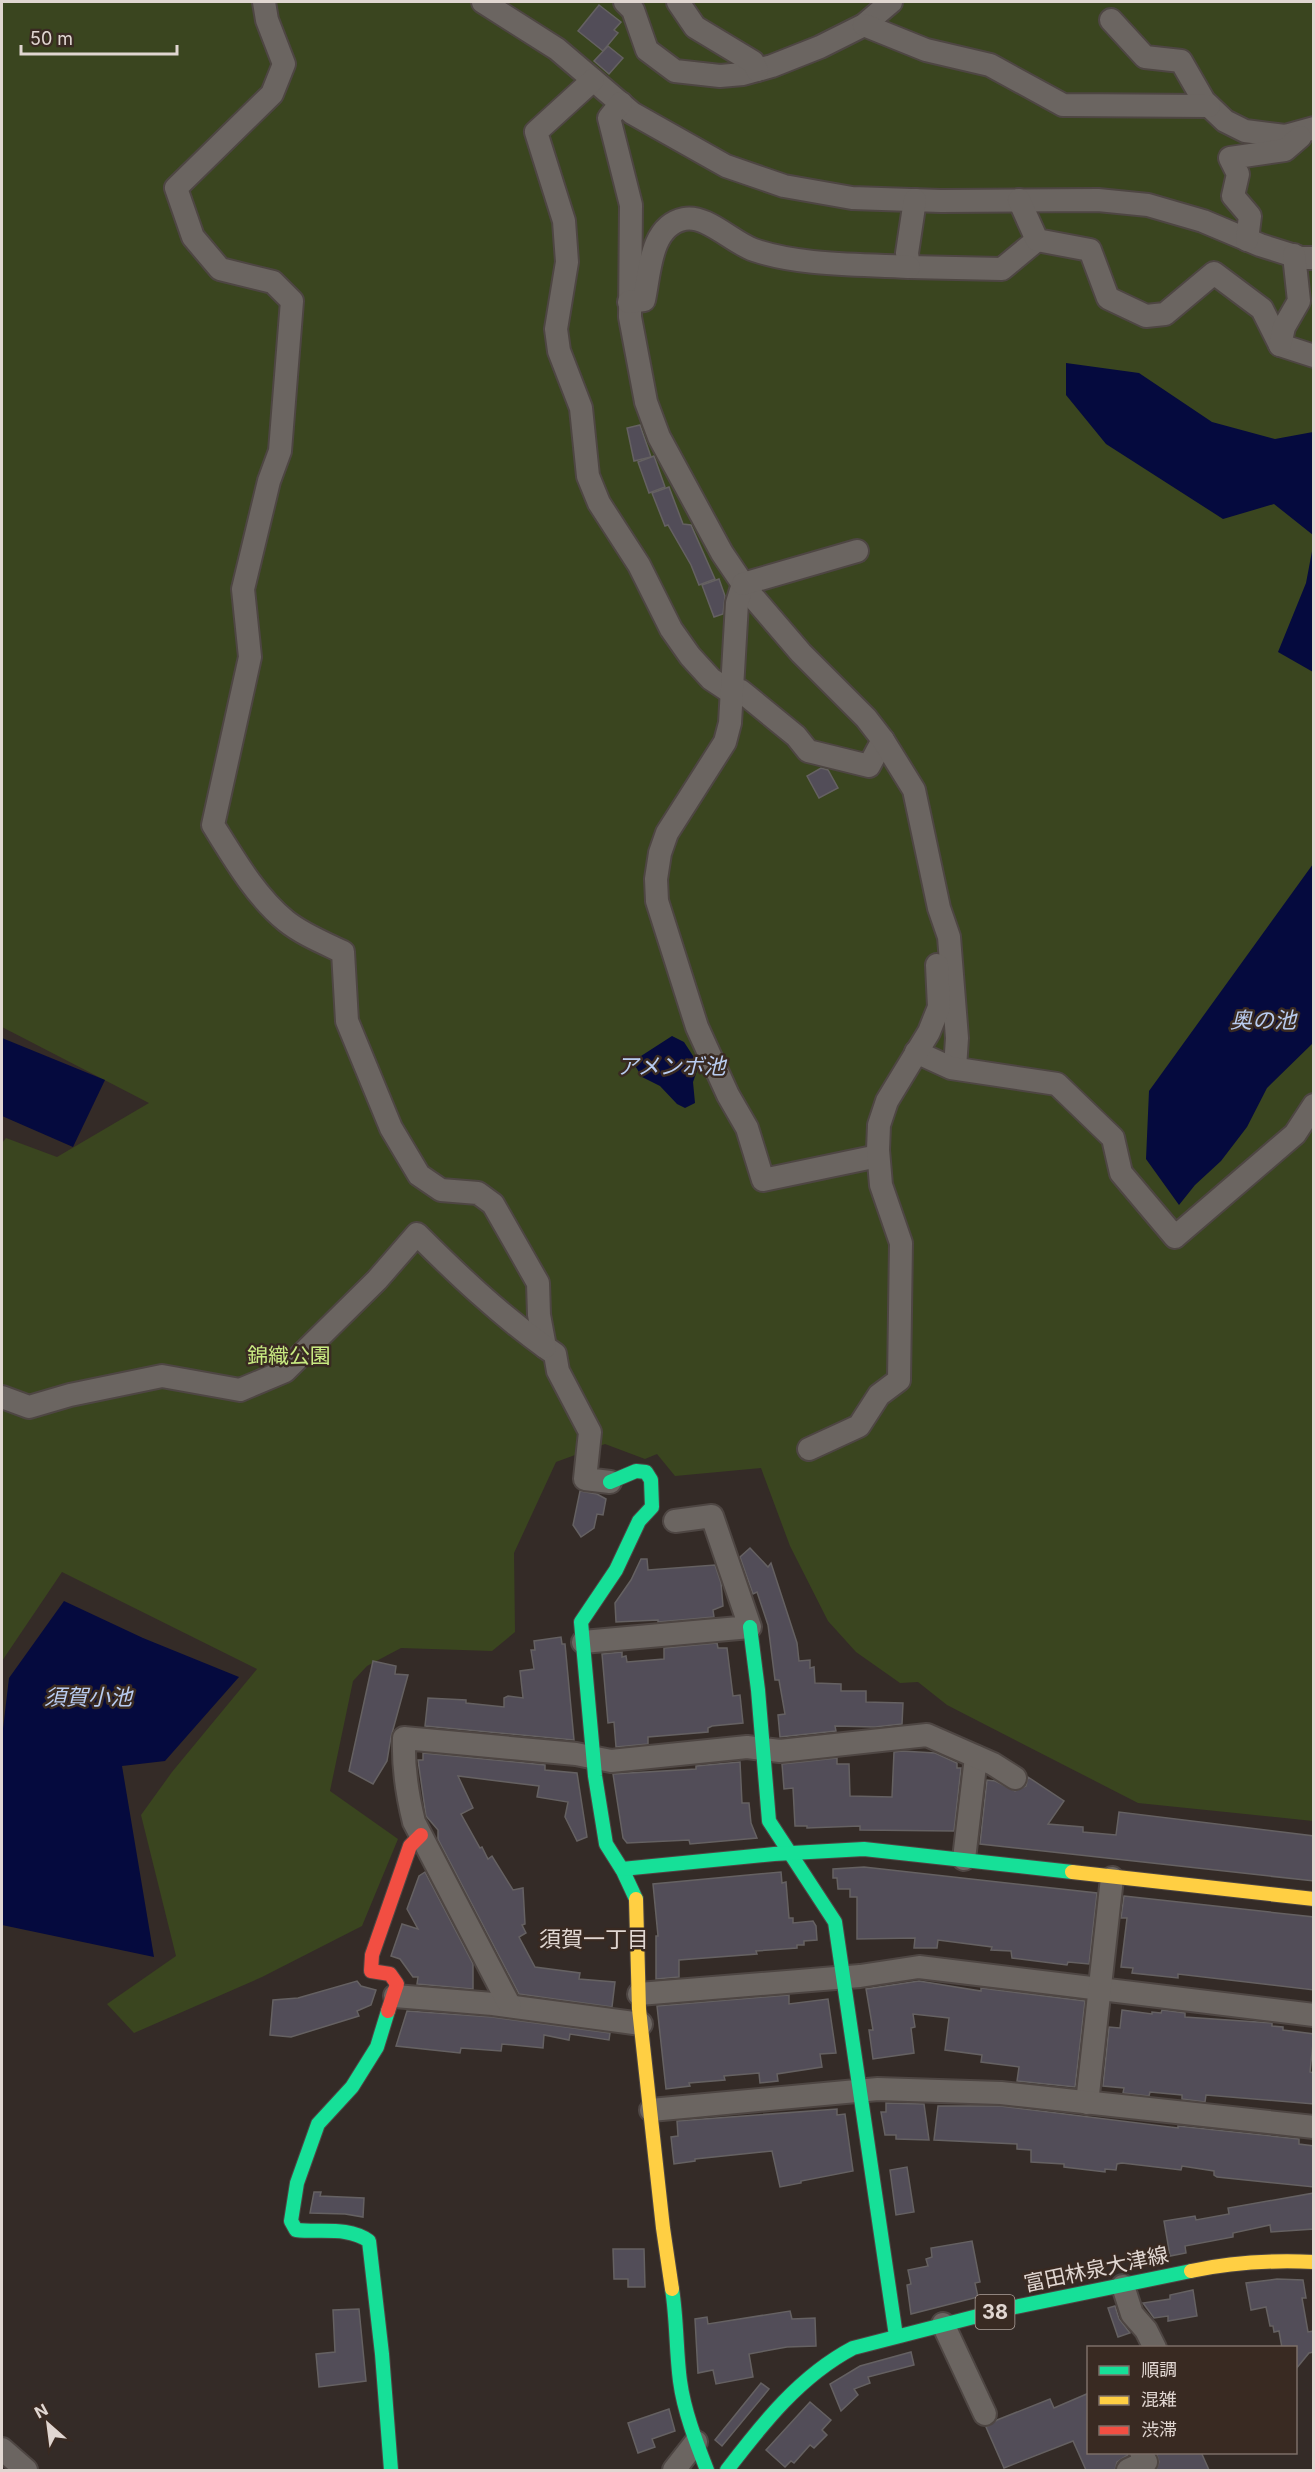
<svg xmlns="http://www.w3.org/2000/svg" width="1315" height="2472" font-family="Inter,'Noto Sans JP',sans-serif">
  <rect width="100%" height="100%" fill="#342b27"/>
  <path fill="#3a451f" d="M2 2H1313V1821L1138 1803 947 1705 918 1682 900 1683 856 1652 828 1621 790 1546 761 1468 675 1476 657 1454 645 1459 605 1444 556 1462 514 1553 515 1632 492 1651 401 1648 367 1666 353 1681 330 1791 398 1839 362 1926 262 1977 134 2033 107 2004 176 1956 141 1815 172 1772 257 1669 62 1572 2 1661V1143L6 1138 57 1157 149 1103 2 1027Z"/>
  <g fill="#050a3e">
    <path d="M1066 363 1139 373 1212 422 1275 439 1313 432V535L1274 504 1223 519 1106 444 1066 395Z"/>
    <path d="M1313 546V672L1278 652 1306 583Z"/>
    <path d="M1313 864V1043L1267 1088 1247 1127 1221 1161 1195 1185 1179 1205 1146 1159 1149 1091Z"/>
    <path d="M672 1036 684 1042 697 1062 698 1068 693 1082 695 1103 685 1108 677 1104 660 1086 642 1077 634 1064 641 1056Z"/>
    <path d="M2 1038 105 1080 73 1147 2 1116Z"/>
    <path d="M64 1601 143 1638 239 1677 165 1761 122 1766 154 1957 2 1925V1737L9 1678Z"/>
  </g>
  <g fill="#524d58" stroke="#656162" stroke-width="1.5">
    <path d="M599 5 621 22 614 30 618 33 603 51 578 31Z"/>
    <path d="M608 46 623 58 609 74 594 61Z"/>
    <path d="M640 425 651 457 634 461 627 428Z"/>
    <path d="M654 456 665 487 649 493 638 462Z"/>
    <path d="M669 487 683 524 691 525 715 579 699 585 691 565 668 525 665 526 652 493Z"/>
    <path d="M719 579 725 596 723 614 714 617 702 585Z"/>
    <path d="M821 768 828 770 838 788 819 798 807 776Z"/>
    <path d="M580 1491 597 1494 606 1499 603 1515 597 1514 594 1528 581 1537 573 1525Z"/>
    <path d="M750 1548 768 1567 771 1563 797 1643 799 1661 810 1660V1668L814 1667 815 1683 841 1684V1691H866V1702L903 1703 902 1724 875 1727 835 1726 836 1731 780 1737 778 1715 785 1714 779 1680H775L768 1625 757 1592 753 1594 740 1557Z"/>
    <path d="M641 1559H647L648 1570 715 1565 721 1583 723 1606 713 1610 714 1617 658 1622V1620L616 1622 615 1603 631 1580Z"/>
    <path d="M561 1637 562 1644H565L574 1740 425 1726 428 1698 466 1700V1703L504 1707V1698L508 1696 523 1698 520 1671 534 1669 531 1650H535L534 1641Z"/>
    <path d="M717 1643 718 1648H727L733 1696 740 1695 743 1723 712 1726 708 1728V1732L648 1737V1744L616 1747 614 1722 608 1723 602 1654 622 1652V1657L626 1656 627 1662 664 1659V1648Z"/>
    <path d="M373 1661 396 1666 395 1674 408 1675 391 1737 387 1761 373 1784 349 1771Z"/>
    <path d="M902 1751 935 1753 957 1763V1768H961L954 1831 860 1830V1826L807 1828V1826H795L793 1788 784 1789 782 1764 837 1758V1764H849L850 1796 892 1797 894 1752Z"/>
    <path d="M423 1753 545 1765V1770L577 1773 587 1837 577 1841 565 1817 568 1802 537 1797 539 1786 458 1776 473 1808 461 1814 480 1848 482 1847 488 1859 492 1856 513 1890 523 1888 525 1924 522 1925 526 1933 519 1937 535 1967 580 1973 579 1979 615 1982 612 2007 519 1994 438 1839V1830L426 1816 418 1760H423Z"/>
    <path d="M740 1762 742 1803H749L751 1823 757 1838 690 1844 689 1840 627 1843 623 1838 613 1774 696 1769V1766Z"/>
    <path d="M1028 1777 1064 1801 1048 1824 1083 1827V1832L1116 1835 1119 1812 1314 1836V1881L980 1844 987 1780 995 1781 1015 1791 1026 1786Z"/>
    <path d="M864 1867 1097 1893 1089 1964 1068 1962 1067 1965 1012 1958 1011 1951 991 1950 992 1947 938 1940 937 1948H914L915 1938 857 1939V1897H850V1889H838L837 1878H833V1869Z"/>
    <path d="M425 1872 473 1964V1989L417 1984 418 1977H413L400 1959 391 1956 402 1924 418 1929 407 1909 419 1876Z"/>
    <path d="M781 1872 782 1883 786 1882 789 1918H793V1923L813 1921 816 1926 817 1940 804 1941V1945H797V1948L756 1951 757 1954 679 1960V1977L656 1979V1936H658L653 1884Z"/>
    <path d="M1124 1896 1314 1917V1990L1178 1974V1978L1132 1973 1133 1968 1121 1967 1127 1918H1121Z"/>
    <path d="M357 1981 361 1986 376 1990 371 2005 357 2011 359 2016 291 2037 270 2035 273 2000 298 1998Z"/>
    <path d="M919 1981 981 1991V1988L1085 2001 1075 2087 1017 2081 1019 2067 981 2062 982 2055 945 2050 949 2018 913 2014 915 2027 911 2028 914 2053 873 2059 869 2030H873L866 1989Z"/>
    <path d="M789 1995V2004L828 1999 836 2053 820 2054 822 2067 777 2074 778 2081 760 2083 759 2073 724 2076 725 2080 689 2083 690 2086 666 2089 657 2006Z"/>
    <path d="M1122 2010 1152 2014V2012L1161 2013 1162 2010 1185 2013V2017L1272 2023V2026L1283 2027V2030L1314 2034 1310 2072 1314 2073V2104L1206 2095 1205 2102 1182 2099V2095L1150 2092 1149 2096 1123 2093 1124 2088 1103 2086 1109 2027 1120 2028Z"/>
    <path d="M407 2011 492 2017 610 2033 609 2040 570 2034 569 2040 544 2035 543 2048 502 2044 501 2051 461 2048 460 2053 396 2046Z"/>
    <path d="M886 2103 924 2104 929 2140 896 2139V2135H885L881 2112H886Z"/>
    <path d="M938 2106H1000L1178 2128V2126L1299 2139V2144L1314 2146V2187L1217 2177 1214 2175V2171L1182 2166 1181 2170 1122 2163 1117 2164 1116 2170 1105 2169V2172L1064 2167V2164L1031 2162V2150L1017 2149V2144L934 2140Z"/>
    <path d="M837 2109V2115L845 2114 853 2171 801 2181V2183L780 2187 772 2151 695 2159V2161L674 2164 671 2137 678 2136 677 2121Z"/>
    <path d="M907 2167 914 2212 896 2215 890 2170Z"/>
    <path d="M314 2192H321L320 2196 364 2198 363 2217 345 2214 310 2213Z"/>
    <path d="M1314 2193V2229L1271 2232 1270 2225 1233 2233V2237L1185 2246 1186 2253 1170 2256 1164 2221 1195 2216 1196 2220 1229 2214 1228 2208Z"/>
    <path d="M972 2241 980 2282 975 2283 978 2297 911 2314 907 2285 911 2284 908 2270 928 2266 926 2259 932 2257 931 2248Z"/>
    <path d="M613 2249H644L645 2287H628V2279H614Z"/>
    <path d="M1277 2279 1303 2280 1306 2298H1302L1308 2332 1314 2331V2352L1309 2353 1296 2369V2348H1282L1279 2331 1274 2332 1273 2326H1270L1266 2307 1251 2310 1246 2283Z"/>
    <path d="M1193 2290 1197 2316 1168 2321V2316L1154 2318 1143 2303 1170 2299V2295Z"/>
    <path d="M1115 2306 1119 2319 1130 2333 1118 2337 1108 2308Z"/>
    <path d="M359 2309 366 2381 319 2387 316 2354 335 2352 333 2310Z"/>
    <path d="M790 2311 792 2319 815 2318 816 2346 787 2347 749 2354 753 2377 716 2384 713 2370 698 2373 695 2319 707 2317 708 2324Z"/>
    <path d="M911 2352 914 2365 868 2377 870 2383 854 2389 858 2395 841 2411 830 2384 860 2366Z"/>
    <path d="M761 2383 769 2389 722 2446 715 2440Z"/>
    <path d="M1089 2393V2452H1128V2455L1117 2462 1115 2470H1086L1073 2441 1004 2468 986 2427 997 2420 1050 2399 1054 2408Z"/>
    <path d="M810 2402 831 2420 822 2430 827 2435 814 2448 810 2445 794 2463 791 2461 785 2467 766 2450Z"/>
    <path d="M669 2409 675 2431 652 2439 655 2447 638 2453 628 2423Z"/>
    <path d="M1156 2452H1201L1209 2470H1156L1159 2462Z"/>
  </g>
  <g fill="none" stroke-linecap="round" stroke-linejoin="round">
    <g stroke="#4e4643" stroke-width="26">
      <g id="street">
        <path d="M264 2 267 20 284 64 272 94 176 188 193 237 220 269 273 282 292 301 280 451 269 481 243 589 250 657 213 825C233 857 256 897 286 921 302 934 324 943 343 952L347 1021 391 1128 419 1175 441 1190 478 1193 493 1204 538 1283 539 1315 545 1347 555 1354 558 1371 590 1432 585 1479 610 1482"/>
        <path d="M483 2 557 49 632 113 726 166 784 186 852 198 941 201 1098 200 1148 205 1203 221 1260 245 1301 258H1314"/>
        <path d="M625 2 633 10 647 50 675 71 720 76 743 74 772 66 820 47 864 25 891 2"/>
        <path d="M678 2 695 27 753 62 757 70"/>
        <path d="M1111 20 1145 57 1181 61 1204 101 1225 121 1245 131 1285 136 1314 128"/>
        <path d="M864 25 926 50 990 65 1063 105 1209 106"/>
        <path d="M593 80 536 132 564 221 567 262 556 329 559 351 581 408 588 476 599 503 639 565 671 629 690 656 711 679 726 689 741 691 796 736 808 751 869 766 883 740"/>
        <path d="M621 103 609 118 631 205 630 317 646 402 659 437 722 553 747 590 801 653 866 718 883 740 914 790 939 908 949 937 957 1038 955 1068"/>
        <path d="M915 200 907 253 909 267 1002 269 1037 240"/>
        <path d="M1019 200 1037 240 1090 250 1108 298 1146 316 1165 314 1214 273 1262 309 1280 345 1314 356"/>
        <path d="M1247 240 1250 216 1233 196 1238 174 1230 158 1285 150 1300 137"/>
        <path d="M629 302 644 300C650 272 650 226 684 219 706 214 733 243 754 250 801 266 859 264 909 267"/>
        <path d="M1280 345 1284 327 1299 301 1294 255"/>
        <path d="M743 584 737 603 730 723 725 742 667 833 660 853 656 879 657 901 697 1027 728 1095 747 1128 763 1180 878 1156"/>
        <path d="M743 584 857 551"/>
        <path d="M916 1052 951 1068 1057 1084 1113 1138 1121 1173 1175 1237 1295 1134 1314 1105"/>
        <path d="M2 1397 29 1407 70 1395 162 1376 240 1390 285 1371 377 1280 417 1234C458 1275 498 1313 545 1347"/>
        <path d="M809 1449 859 1426 879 1395 899 1380 901 1243 881 1185 878 1150 879 1125 887 1101 929 1032 939 1007 937 965"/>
        <path d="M583 1642 750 1627 712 1516 675 1521"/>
        <path d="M964 1859 976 1757"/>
        <path d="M639 1994 860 1976 919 1967 1314 2015"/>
        <path d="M395 1996 493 2004 641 2024"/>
        <path d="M510 2006 414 1822C407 1794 403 1766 404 1738L576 1754 611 1761 747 1747 780 1751 927 1735 993 1764 1015 1778"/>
        <path d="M1087 2103 1112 1878"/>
        <path d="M651 2110 878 2089 1001 2093 1314 2127"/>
        <path d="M1123 2286 1132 2314 1146 2330 1155 2348"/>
        <path d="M943 2324 985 2414"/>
        <path d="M2 2449 26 2470"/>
        <path d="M674 2470 696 2442"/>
        <path d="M1128 2470 1146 2462 1141 2452"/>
      </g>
    </g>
    <g stroke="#4e4643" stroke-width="16">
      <g id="fast">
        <path d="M610 1482 636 1471 646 1472 651 1480 652 1507 639 1521 616 1570 581 1622 595 1776 606 1844 623 1871 636 1899"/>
        <path d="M750 1627 758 1690 769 1821 835 1922 896 2336"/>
        <path d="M622 1869 774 1854 864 1849 1072 1872"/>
        <path d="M388 2011 377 2047 352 2087 318 2124 297 2183 291 2221 296 2230C321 2233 347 2226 369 2241L382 2354 391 2470"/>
        <path d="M672 2289C677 2320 676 2351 680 2381 684 2411 696 2442 707 2470"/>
        <path d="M727 2470C763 2423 800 2376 853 2348L1005 2309 1191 2271"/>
      </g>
    </g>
    <g stroke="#4e4643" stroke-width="16">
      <g id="slow">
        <path d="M1072 1872 1314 1899"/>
        <path d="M636 1899 639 2009 663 2228 672 2289"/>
        <path d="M1191 2271C1233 2262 1272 2260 1314 2262"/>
      </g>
    </g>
    <g stroke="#4e4643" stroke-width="16">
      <path id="jam" d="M388 2011 397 1984 390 1974 371 1971 372 1955 410 1846 421 1835"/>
    </g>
    <use href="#street" stroke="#6b6561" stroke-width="22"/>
    <use href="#fast" stroke="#16e098" stroke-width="14"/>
    <use href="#slow" stroke="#ffcf43" stroke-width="14"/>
    <use href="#jam" stroke="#f24e42" stroke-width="14"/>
  </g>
  <g text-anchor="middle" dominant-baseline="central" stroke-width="5" stroke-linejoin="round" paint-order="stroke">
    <rect fill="#392a22" stroke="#aea29c" stroke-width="1.5" x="975.5" y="2295" width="39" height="34" rx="4.5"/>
    <g font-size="20" font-weight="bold" fill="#e0d6d1">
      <text x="995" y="2312">38</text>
    </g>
    <g font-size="21" fill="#c8ea81" stroke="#392a22">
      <text x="289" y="1355">錦織公園</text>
    </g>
    <g font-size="21" fill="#e0d6d1" stroke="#392a22">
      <text transform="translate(1096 2269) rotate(-12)">富田林泉大津線</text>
    </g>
    <g font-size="22" font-style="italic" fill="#b9ccf0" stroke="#392a22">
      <text x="1263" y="1020">奥の池</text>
      <text x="671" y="1066">アメンボ池</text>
      <text x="88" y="1697">須賀小池</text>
    </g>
    <g font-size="22" fill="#e0d6d1" stroke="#392a22">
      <text x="594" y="1939">須賀一丁目</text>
    </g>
  </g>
  <rect width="1315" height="2472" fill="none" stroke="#e0d6d1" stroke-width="6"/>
  <rect x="1087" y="2346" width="210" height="108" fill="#392a22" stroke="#7c6f68" stroke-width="1.5"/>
  <rect x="1099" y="2366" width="30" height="9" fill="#16e098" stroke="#7c6f68" stroke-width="1.5"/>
  <text x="1141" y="2376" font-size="18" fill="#e0d6d1">順調</text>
  <rect x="1099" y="2396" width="30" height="9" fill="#ffcf43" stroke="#7c6f68" stroke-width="1.5"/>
  <text x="1141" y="2406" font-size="18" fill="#e0d6d1">混雑</text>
  <rect x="1099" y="2426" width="30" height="9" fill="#f24e42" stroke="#7c6f68" stroke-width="1.5"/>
  <text x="1141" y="2436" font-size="18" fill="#e0d6d1">渋滞</text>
  <g transform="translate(48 2424) rotate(332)" stroke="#392a22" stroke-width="4.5" paint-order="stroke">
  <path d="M0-4.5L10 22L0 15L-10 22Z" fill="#e0d6d1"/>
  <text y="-9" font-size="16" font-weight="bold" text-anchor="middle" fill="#e0d6d1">N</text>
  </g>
  <path d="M21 45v9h156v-9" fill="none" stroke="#e0d6d1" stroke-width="3"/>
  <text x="30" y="45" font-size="18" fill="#e0d6d1" stroke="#392a22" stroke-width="4.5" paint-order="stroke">50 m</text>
</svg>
